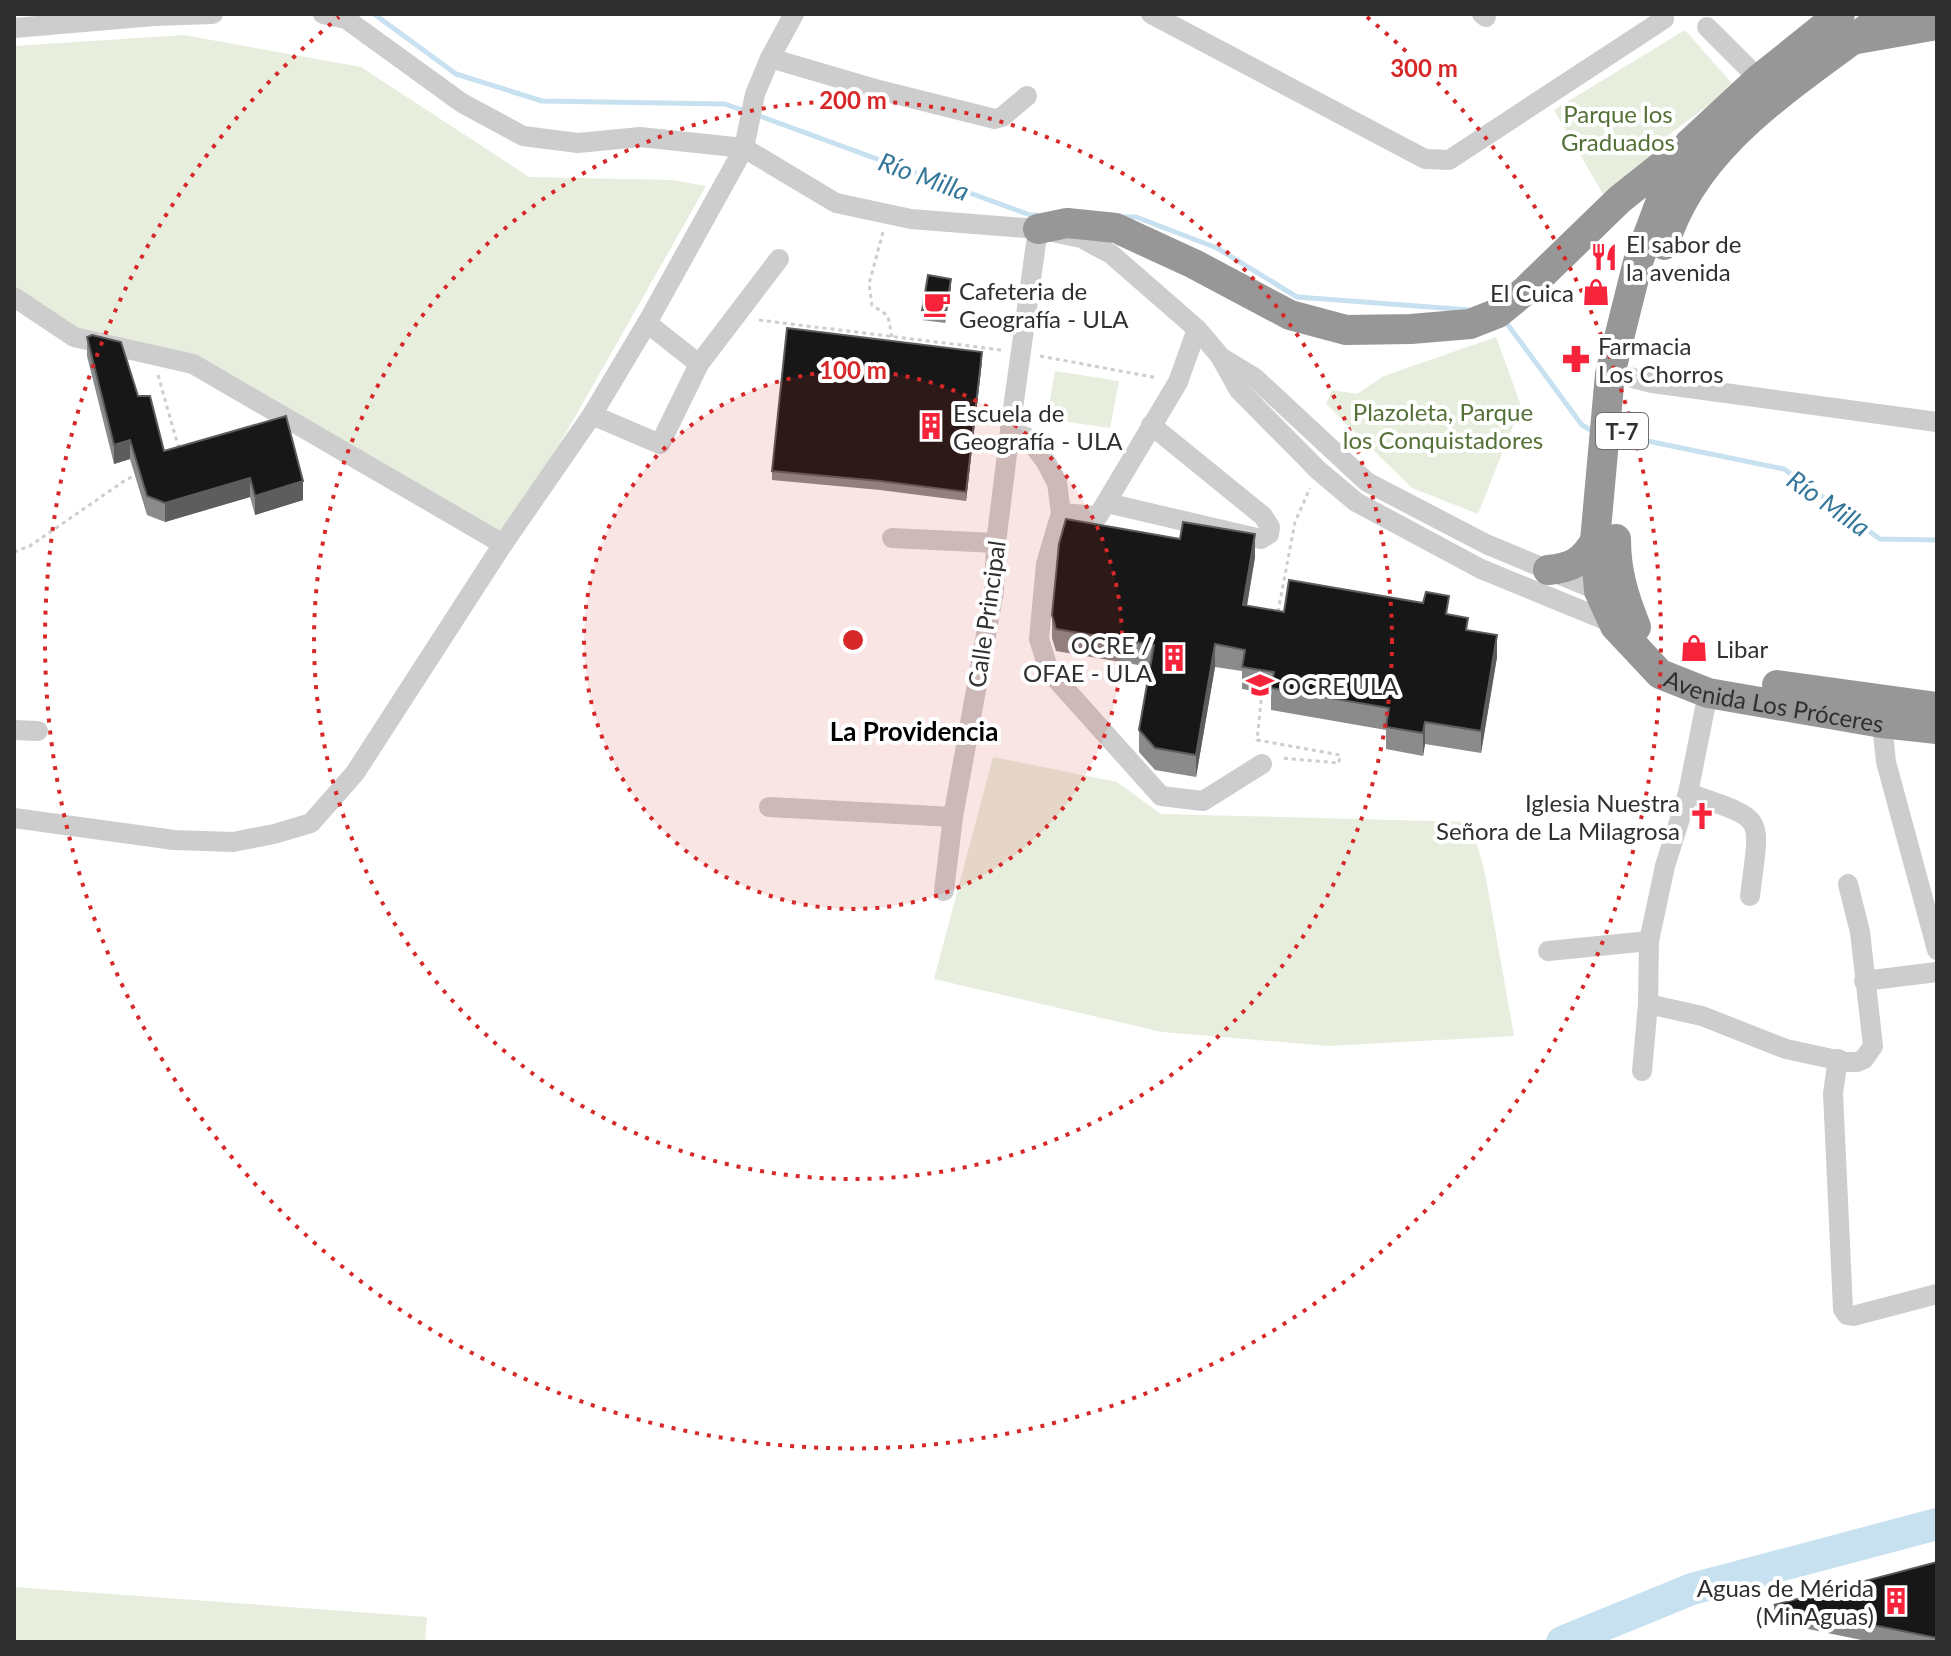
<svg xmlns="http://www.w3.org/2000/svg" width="1951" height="1656" font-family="Lato,sans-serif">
  <rect width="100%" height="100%" fill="#fff"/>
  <g fill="#e7eedd">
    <path d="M1685 30 1734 86 1671 133 1613 211 1554 110Z"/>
    <path d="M184 35 361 67 529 177 673 180 706 186 503 544 193 364 74 337 14 289V46Z"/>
    <path d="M1496 337 1521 406 1478 514 1412 488 1326 404 1332 390 1357 394 1384 376Z"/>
    <path d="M1055 371 1119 381 1110 428 1047 419Z"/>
    <path d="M993 757 1117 782 1161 814 1471 822 1485 873 1514 1036 1328 1046 1162 1032 934 979Z"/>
    <path d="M14 1587 427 1617 425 1642H14Z"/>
  </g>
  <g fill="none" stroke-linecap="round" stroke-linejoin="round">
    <g stroke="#c7e1f0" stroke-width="5">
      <path d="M374 14 456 74 542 101 725 104 748 112"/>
      <path d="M757 115 1030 215H1037"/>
      <path d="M1123 217H1136L1217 248 1297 297 1470 310"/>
      <path d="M1508 325 1582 425 1594 432"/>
      <path d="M1628 437 1784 469 1880 539 1937 540"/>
    </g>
    <path stroke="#c7e1f0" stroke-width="32" d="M1562 1642 1692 1589 1937 1524"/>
    <g stroke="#cdcdcd" stroke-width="3" stroke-dasharray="4 4" stroke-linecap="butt">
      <path d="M883 232 869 284 872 305 888 316 892 337"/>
      <path d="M759 320 1001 350"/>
      <path d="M1040 356 1158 378"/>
      <path d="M158 375 179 449"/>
      <path d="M14 552 30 546 127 479 139 475"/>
      <path d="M1278 612 1295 522 1310 488"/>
      <path d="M1262 692 1257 740 1340 755 1339 763 1281 758"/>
    </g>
    <g stroke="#cdcdcd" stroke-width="20">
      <path d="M323 14 346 19 462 103 523 136 578 143 640 137 744 148 836 203 911 219 1038 229 1081 238 1111 254 1197 329 1220 356 1239 390 1318 470 1356 502 1481 569 1620 626"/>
      <path d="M1151 14 1425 159 1449 160 1664 19V14"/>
      <path d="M1482 14 1486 17"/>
      <path d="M1707 27 1759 79"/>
      <path d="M14 28 154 16 213 14"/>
      <path d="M770 58 879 90 995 119 1002 117 1027 96"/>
      <path d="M14 297 74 337 193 364 503 544"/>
      <path d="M1224 359 1255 378 1367 482 1486 544 1599 591 1609 590"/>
      <path d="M699 364 779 259"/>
      <path d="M1629 377 1652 383 1937 422"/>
      <path d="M592 415 660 444 699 364 647 323"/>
      <path d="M1010 430 1028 438 1046 462 1057 483 1061 513 1046 564 1039 639 1049 671 1161 796 1203 801 1262 764"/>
      <path d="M1107 503 1261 539 1269 534 1270 527 1263 516 1151 425"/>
      <path d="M1061 513 1098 516 1178 382 1197 329"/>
      <path d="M892 538 996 543"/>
      <path d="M1882 723 1886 762 1937 950"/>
      <path d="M14 730 38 731"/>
      <path d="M1688 793C1768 821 1760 813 1750 896"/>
      <path d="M769 807 953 817 994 591 996 543 1010 430 1038 229"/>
      <path d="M14 818 174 840 233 842 274 834 311 823 355 773 503 544 592 415 647 323 744 148 755 94 770 58 794 14"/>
      <path d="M944 891 953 817"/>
      <path d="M1548 951 1649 941"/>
      <path d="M1864 981 1937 972"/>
      <path d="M1648 1004 1702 1016 1786 1049 1846 1062H1857L1864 1059 1873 1046 1860 932 1848 884"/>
      <path d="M1838 1059 1833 1093 1843 1309 1847 1315 1853 1316 1937 1294"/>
      <path d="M1642 1071 1648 1004 1649 941 1665 866 1688 793 1708 693"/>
    </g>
    <g stroke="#979797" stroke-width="30">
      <path id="s1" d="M1840 14 1759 79 1689 144 1672 171 1638 262 1610 374 1595 541 1599 591 1615 626 1660 674 1708 693 1882 723 1937 729"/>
      <path d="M1857 39 1937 25"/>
      <path d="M1038 229 1067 223 1116 228 1194 264 1290 315 1346 330 1411 329 1470 324 1498 313 1526 290 1620 199 1678 153"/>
      <path d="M1664 245C1697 137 1804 80 1886 14"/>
      <path d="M1616 539C1616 572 1624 597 1636 627"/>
      <path d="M1548 570C1571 568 1583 562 1595 541"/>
      <path d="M1777 685 1937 707"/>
    </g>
  </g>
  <g fill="#8b8b8b">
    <path d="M951 288 945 323 922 320V311Z"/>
    <path d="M87 337 138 396 164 451 286 416 303 500 255 515 250 497 165 522 147 515 130 459 114 464 87 356Z"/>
    <path d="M982 361 966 501 880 490 772 480V471Z"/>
    <path d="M1255 557 1247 606 1284 612 1449 615 1468 630 1497 657 1481 753 1425 744 1423 756 1386 749V730L1271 710V694L1242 689V671L1215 667 1196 777 1155 770 1139 752V730L1150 667 1056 651 1052 638V615Z"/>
    <path d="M1937 1562V1642H1871L1774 1622V1605Z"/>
  </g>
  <g fill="#5d5d5d">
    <path d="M951 279V288L945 323V314Z"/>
    <path d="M982 352V361L966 501V492Z"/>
    <path d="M130 440V459L114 464V445Z"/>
    <path d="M250 478V497L165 522V503Z"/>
    <path d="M303 481V500L255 515V496Z"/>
    <path d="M1255 534V557L1243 628V605Z"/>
    <path d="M1497 635V657L1481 753V731Z"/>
    <path d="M1215 644V667L1196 777V755Z"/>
    <path d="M1425 722V744L1423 756V733Z"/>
  </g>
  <g fill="#171717" stroke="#5d5d5d" stroke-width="2">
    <path d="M928 275 951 279 945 314 922 311Z"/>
    <path d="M787 328 982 352 966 492 880 481 772 471Z"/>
    <path d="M92 335 121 342 138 396H150L164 451 286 416 303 481 255 496 250 478 165 503 147 496 130 440 114 445 87 337Z"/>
    <path d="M1066 519 1180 539 1183 522 1255 534 1243 605 1284 612 1289 580 1423 603 1426 592 1449 596 1446 614 1468 618 1466 630 1497 635 1481 731 1425 722 1423 733 1386 727 1389 708 1271 688 1274 672 1242 667 1245 650 1215 644 1196 755 1155 748 1139 730 1154 645 1056 629 1052 615 1059 544Z"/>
    <path d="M1937 1562V1638L1774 1605Z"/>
  </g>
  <circle cx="853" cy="640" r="269" fill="#d62828" fill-opacity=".12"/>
  <g fill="none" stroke="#d62828" stroke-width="4" stroke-dasharray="4 8">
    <circle cx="853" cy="640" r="269"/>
    <circle cx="853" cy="640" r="539"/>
    <path d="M1367 17A808 808 0 1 1 339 17"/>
  </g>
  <defs>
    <g id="restaurant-bare" transform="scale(2.16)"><path d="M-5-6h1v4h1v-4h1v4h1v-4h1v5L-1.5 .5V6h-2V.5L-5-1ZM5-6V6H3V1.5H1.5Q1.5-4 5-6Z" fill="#f6233a" stroke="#fff" stroke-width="2.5" paint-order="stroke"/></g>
    <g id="shop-bare" transform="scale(2.16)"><path d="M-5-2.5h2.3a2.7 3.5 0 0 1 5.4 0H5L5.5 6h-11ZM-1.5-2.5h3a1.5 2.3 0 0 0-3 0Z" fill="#f6233a" stroke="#fff" stroke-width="2.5" paint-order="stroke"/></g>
    <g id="cafe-bare" transform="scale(2.16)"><path d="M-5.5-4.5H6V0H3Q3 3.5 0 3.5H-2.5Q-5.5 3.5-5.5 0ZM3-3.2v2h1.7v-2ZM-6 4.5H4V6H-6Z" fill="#f6233a" stroke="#fff" stroke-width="2.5" paint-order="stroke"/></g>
    <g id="pharmacy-bare" transform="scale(2.16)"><path d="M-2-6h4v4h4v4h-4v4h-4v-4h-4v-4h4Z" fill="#f6233a" stroke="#fff" stroke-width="2.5" paint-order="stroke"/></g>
    <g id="building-bare" transform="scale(2.16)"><path d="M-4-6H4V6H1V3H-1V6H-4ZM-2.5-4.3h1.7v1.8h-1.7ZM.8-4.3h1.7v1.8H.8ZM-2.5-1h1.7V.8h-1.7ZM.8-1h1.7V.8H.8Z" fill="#f6233a" stroke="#fff" stroke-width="2.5" paint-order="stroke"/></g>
    <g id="university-bare" transform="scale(2.16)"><path d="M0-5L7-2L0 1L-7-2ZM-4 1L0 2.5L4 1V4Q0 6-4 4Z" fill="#f6233a" stroke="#fff" stroke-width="2.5" paint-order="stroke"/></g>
    <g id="church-bare" transform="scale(2.16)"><path d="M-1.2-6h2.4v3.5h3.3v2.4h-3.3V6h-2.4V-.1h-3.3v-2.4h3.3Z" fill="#f6233a" stroke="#fff" stroke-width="2.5" paint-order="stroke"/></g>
  </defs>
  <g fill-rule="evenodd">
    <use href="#restaurant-bare" x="1604" y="257"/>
    <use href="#shop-bare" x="1596" y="292"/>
    <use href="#cafe-bare" x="937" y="304"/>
    <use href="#pharmacy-bare" x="1576" y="359"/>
    <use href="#building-bare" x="931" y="426"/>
    <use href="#shop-bare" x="1694" y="648"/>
    <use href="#building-bare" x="1174" y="658"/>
    <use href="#university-bare" x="1260" y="685"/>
    <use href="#church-bare" x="1702" y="816"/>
    <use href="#building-bare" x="1896" y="1601"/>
  </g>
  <g text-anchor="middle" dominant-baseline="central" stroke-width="8" stroke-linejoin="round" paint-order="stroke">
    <rect fill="#fff" stroke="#6e6e6e" stroke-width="2" x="1596" y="413" width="52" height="36" rx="6"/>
    <g font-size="22" font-weight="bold" fill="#303030">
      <text x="1622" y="431">T-7</text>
    </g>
    <g font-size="24" fill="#557138" stroke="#fff">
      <text x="1618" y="113">Parque los<tspan x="1618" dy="28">Graduados</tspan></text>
      <text x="1443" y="411">Plazoleta, Parque<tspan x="1443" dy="28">los Conquistadores</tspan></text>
    </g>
    <g font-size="24" fill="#303030" stroke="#fff" text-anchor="start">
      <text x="1626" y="243">El sabor de<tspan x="1626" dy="28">la avenida</tspan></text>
      <text x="959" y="290">Cafeteria de<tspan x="959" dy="28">Geografía - ULA</tspan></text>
      <text x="1574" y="292" text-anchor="end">El Cuica</text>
      <text x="1598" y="345">Farmacia<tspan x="1598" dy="28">Los Chorros</tspan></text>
      <text x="953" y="412">Escuela de<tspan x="953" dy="28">Geografía - ULA</tspan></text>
      <text x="1152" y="644" text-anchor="end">OCRE /<tspan x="1152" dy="28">OFAE - ULA</tspan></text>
      <text x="1716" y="648">Libar</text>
      <text x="1282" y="685">OCRE ULA</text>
      <text x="1680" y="802" text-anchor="end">Iglesia Nuestra<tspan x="1680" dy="28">Señora de La Milagrosa</tspan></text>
      <text x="1874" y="1587" text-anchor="end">Aguas de Mérida<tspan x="1874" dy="28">(MinAguas)</tspan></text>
    </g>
    <g font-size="24" fill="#303030" stroke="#fff">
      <text transform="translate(986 614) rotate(-82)">Calle Principal</text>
      <text stroke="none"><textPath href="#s1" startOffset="884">Avenida Los Próceres</textPath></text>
    </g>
    <g font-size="26" font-style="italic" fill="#35779b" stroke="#fff">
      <text transform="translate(924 176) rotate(20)">Río Milla</text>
      <text transform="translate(1829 503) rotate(35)">Río Milla</text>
    </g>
    <g font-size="26" font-weight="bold" fill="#000" stroke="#fff">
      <text x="914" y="731">La Providencia</text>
    </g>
  </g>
  <circle cx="853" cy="640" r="12" fill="#d62828" stroke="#fff" stroke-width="4"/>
  <g font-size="24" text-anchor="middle" font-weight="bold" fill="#d62828" stroke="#fff" stroke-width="8" stroke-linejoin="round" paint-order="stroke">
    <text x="1424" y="77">300 m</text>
    <text x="853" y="109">200 m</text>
    <text x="853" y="379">100 m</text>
  </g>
  <rect width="1951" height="1656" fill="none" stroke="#303030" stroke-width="32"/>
</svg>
